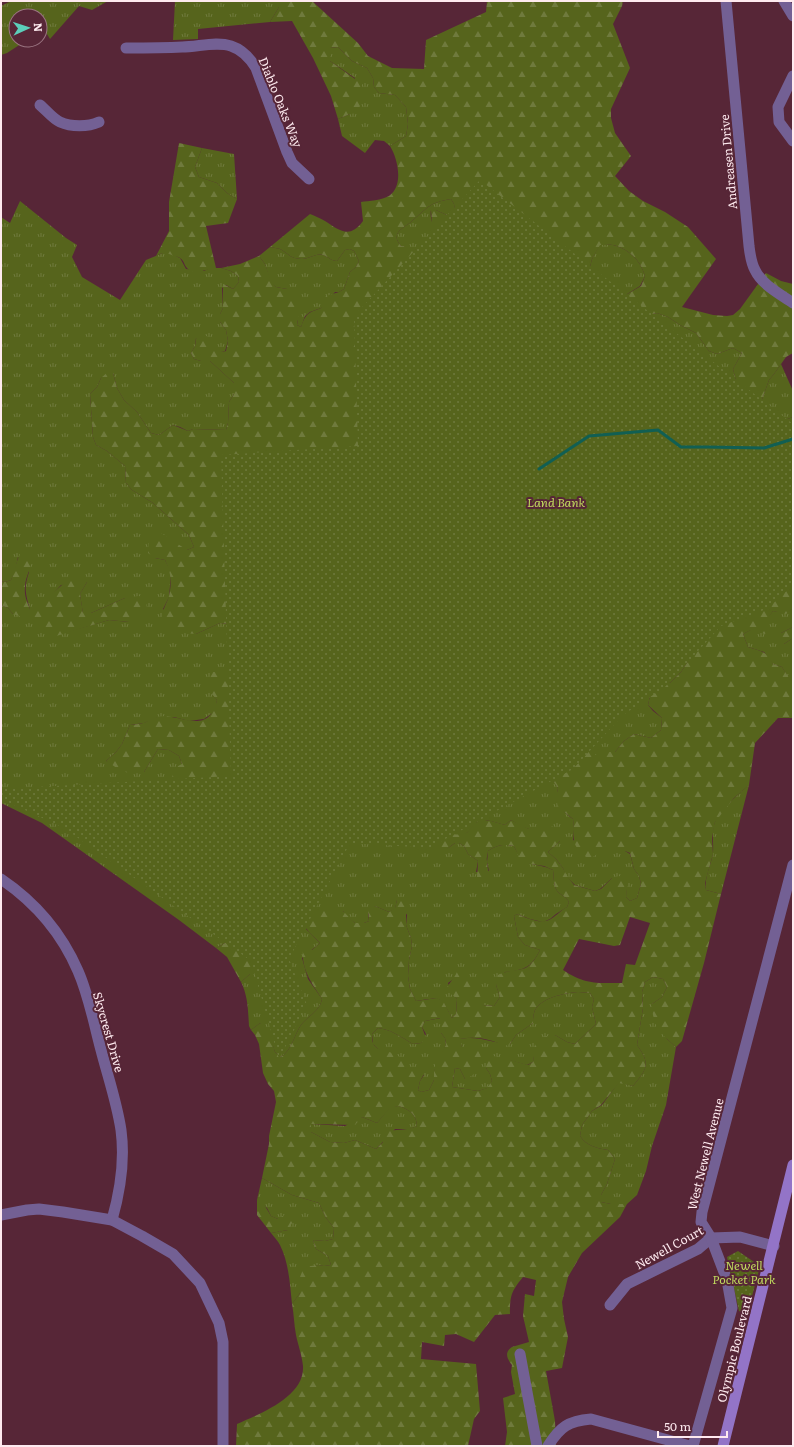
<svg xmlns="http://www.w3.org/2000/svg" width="794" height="1447" font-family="Literata,serif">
  <defs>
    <pattern id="grass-tufts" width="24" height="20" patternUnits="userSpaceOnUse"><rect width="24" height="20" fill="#56641c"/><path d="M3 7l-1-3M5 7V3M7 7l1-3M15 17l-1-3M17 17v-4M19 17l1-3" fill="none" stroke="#6f7a3d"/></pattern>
    <pattern id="forest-firs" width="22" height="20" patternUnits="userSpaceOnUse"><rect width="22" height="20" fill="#56641c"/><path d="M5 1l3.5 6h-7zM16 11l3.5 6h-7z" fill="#6f7a3d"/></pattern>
    <pattern id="park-dots" width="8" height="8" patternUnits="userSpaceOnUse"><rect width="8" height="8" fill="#56641c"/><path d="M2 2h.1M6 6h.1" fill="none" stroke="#6f7a3d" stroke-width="1.8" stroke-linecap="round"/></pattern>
  </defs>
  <rect width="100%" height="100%" fill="#572637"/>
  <g fill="url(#grass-tufts)" fill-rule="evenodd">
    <path d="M11 1H108L92 10 79 6 50 39 47 34 40 35V16H16V40H27L7 53 1 55V6Z"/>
    <path d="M175 1H279V7L270 22 198 29V39L173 40Z"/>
    <path d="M338 47 352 61 367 68 373 78 374 87 379 93 395 95 406 107 408 124 406 136 390 146 384 141 375 140 365 153 342 136 338 119 350 114 355 78 330 61V48Z"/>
    <path d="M202 148 234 154 237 199 227 193 217 183 199 177 195 167Z"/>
    <path d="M451 199 454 204 455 212 451 217 436 210H431C428 224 444 245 451 258L401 246C389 232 405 228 413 220 429 207 428 203 451 199Z"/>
    <path d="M20 201 66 238 77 245 72 257 82 277 120 300 146 260 163 253H169L180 258 186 269 204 271 210 268H221L231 271 238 276 239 282 233 289 226 285 222 288 223 308 220 314V322L226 330 228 341 225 351 222 352 196 338 195 346 191 353 194 359 201 361H210L234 383V394L229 402 228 423 226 430 193 429 188 431 180 427 173 425 159 435 151 433 137 412 124 400 117 388 113 373 101 378 97 387 90 394 93 437 96 445 107 451 125 466 126 483 132 490 153 503 189 535 194 547 187 550 155 558 165 560 171 572 170 586 169 597 163 609 196 634 220 623 231 624 689 660 681 672 670 683 661 681 650 696 648 705 653 711 662 718 661 730 651 738 634 734 624 741 615 752 553 780 558 788C555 802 561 811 573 819L574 829 573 840 603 851H625L630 854 634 869 639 876 641 884 637 898 630 901 626 897 627 881 612 878 600 889 595 891 575 885 566 876 563 868 556 859 548 852 560 841 521 826 511 820 505 825 487 820 477 822 469 831 447 849 455 843H459L464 846 468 854 478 861 476 872 489 871 487 862 488 851C497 845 503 844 514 846 525 870 534 861 553 870 554 877 553 888 559 893 563 896 566 897 569 902L567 907 556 914 550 919 543 922 530 919 517 914 514 916 518 937 525 945 540 950C531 968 524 970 505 972L496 985 500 997 494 1006 483 1005 455 978 448 983 452 994 457 999 456 1014 452 1018C439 995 443 997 416 1001L410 989 408 976 409 960 412 946 411 938 406 925 407 915 397 900 395 909 389 912 375 906 368 914 369 921 364 923H355L347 917 343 911 306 929 320 943 302 958 308 979 322 999C320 1011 308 1016 301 1025 294 1035 292 1050 281 1057L275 1052 272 1043 260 1023 251 1030 249 1026C248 1010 248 996 241 982L250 974 227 942 216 948 179 920 42 823 1 803V605L8 608 13 614 30 609C25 593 24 587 29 572L18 557 15 571 11 580 5 582 1 581V217L10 223ZM87 582 80 594 83 614 91 613 125 598 129 622 109 620 53 636 31 618 61 585ZM211 693 287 776 182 764 179 756 169 750 158 749 144 772 106 761 116 752 122 744 130 725 144 723 158 717H174L189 721 204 719 215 711 217 700Z"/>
    <path d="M600 244C605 245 612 244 617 246 631 251 641 262 645 276L640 286 624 296 596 299 584 309 579 318 586 325 635 318 657 313 668 317 680 325 696 333 709 351 717 354 733 348 742 353 733 369 741 400 749 408 760 405 769 380 774 374 781 364 793 391V417L782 421 765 417 750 418 740 424 728 425 692 422 675 412 657 399H645L635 408 623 407C618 395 619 383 620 370L631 366 642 368 653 364 658 357 654 351H641L599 354 581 368 575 360 572 349C556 344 545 349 530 356L529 372 514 367 493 356 488 345 492 333 503 328 508 324 511 306 520 297 529 292 536 286 552 274 561 272 583 280 588 275 592 259Z"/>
    <path d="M270 247C274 248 279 248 282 250 291 256 290 258 302 259 309 259 316 253 323 255 329 257 331 261 337 261L345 250 350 249 354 251 359 261 356 267 350 272 344 289 339 292H335L321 308 310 312 305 316 301 327 297 325 298 320 287 289 276 287 271 283 265 264 259 256Z"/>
    <path d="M793 608V627L781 633 784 644 793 638V679L791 682 782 667 773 664 764 652 748 647 743 634C755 628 766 621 773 611L786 613Z"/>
    <path d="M749 785 721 894 706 890C704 877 711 866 713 853 714 843 711 832 715 822 720 811 739 793 749 785Z"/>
    <path d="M653 977 663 979 667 987 662 997 652 1004 667 1039 676 1047 666 1105 652 1146 646 1171 637 1195 627 1204H611L601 1202V1195L607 1184 615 1159 608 1150C596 1148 587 1146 580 1136L582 1125 592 1111 602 1105 619 1082 633 1086C647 1069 651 1064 637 1045L643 1008 642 992 645 982Z"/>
    <path d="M578 992 590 993 594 999 592 1007 596 1024 575 1044 567 1042 555 1035 534 1056 533 1062 527 1065 509 1060 486 1068 490 1074 492 1081 488 1088 478 1091 452 1087 455 1068 460 1069 465 1079 470 1047H462L459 1039C479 1035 491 1043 510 1044L516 1035 533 1023C533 1020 533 1016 534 1013 538 998 565 993 578 992Z"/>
    <path d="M441 1018V1033L445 1038 446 1045 434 1071V1080L429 1090 421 1092 418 1090 420 1081 424 1075 414 1070 406 1069 377 1048 373 1044 372 1034 378 1028C392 1030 401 1037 413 1044L421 1043 426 1034 422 1027 425 1021Z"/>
    <path d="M399 1106C410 1110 416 1114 417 1126L410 1129H395L376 1149 355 1140 344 1143 330 1142 311 1132V1124L345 1126 362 1117 377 1123 390 1107Z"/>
    <path d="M262 1178 292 1195 319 1203 326 1218 334 1228 333 1239 325 1241 313 1240 316 1249 328 1256 331 1265 324 1266 317 1265 300 1277V1293L292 1304C290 1285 289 1263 280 1245 278 1241 274 1237 271 1233L288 1230 278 1219 271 1216 267 1208 257 1200Z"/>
  </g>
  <g fill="url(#forest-firs)" fill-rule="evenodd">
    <path d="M279 1H312L358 43 368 56 392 68 424 69 426 40 486 12 487 1H623L622 6 613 24 630 68 611 109V118L615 133 631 156 615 176 629 191 643 201 665 212 688 227 716 259 682 307 713 315 727 316 733 315 740 309 766 273 781 281 793 284V353L786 357 774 374 769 380 760 405 749 408 741 400 733 369 742 353 733 348 717 354 709 351 696 333 680 325 668 317 657 313 635 318 586 325 579 318 584 309 596 299 624 296 641 286 645 276C641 262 631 251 617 246 612 244 605 245 600 245L592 259 588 275 583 280 561 272 552 274 536 286 529 292 520 297 511 306 508 324 503 328 492 333 488 345 493 356 514 367 529 372 530 356C544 349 556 344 572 349L575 360 581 368 599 354 641 351H654L658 357 653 364 642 368 631 366 620 370C619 383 618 395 623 407L635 408 645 399H657L675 412 692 422 728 425 740 424 750 418 765 417 782 421 793 417V481C782 478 777 483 770 491 756 505 747 520 764 536 768 540 775 542 779 546 783 550 786 555 789 559L788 566 775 565 765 560H756L753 562 758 572 763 597 775 600 793 581V608L786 614 773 611 768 618 770 628 765 634 751 630 743 634 748 647C760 651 767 651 773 664L782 667 791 681 793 679V718H778L755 743 749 785 734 798 715 822 712 838 713 854 705 883 706 890 721 894 704 963 682 1041 676 1047C661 1034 652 1025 652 1004L662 997 667 987 663 979 653 977 645 982 642 992 643 1008 637 1045C651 1064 647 1069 633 1086L619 1083 601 1105 592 1111 582 1125 580 1136C587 1146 596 1148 608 1150L615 1159 607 1184 601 1195V1202L611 1204H627L620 1217 582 1253 568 1277 562 1302 564 1319 568 1337 562 1368 546 1371 555 1421 556 1446H505L507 1432 503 1398 515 1394 511 1372 512 1365C507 1359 504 1352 512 1347L529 1342 523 1316 525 1294 534 1296 536 1280 523 1277C511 1292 510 1295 510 1314L495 1315 474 1342 456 1334 445 1335 444 1346 422 1342 421 1359 476 1364 480 1411 474 1419 468 1446H236L237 1424C259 1414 305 1397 303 1366 302 1355 298 1345 296 1335 294 1325 294 1314 292 1304L300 1293V1277L304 1267 318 1265 324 1266 331 1265 328 1256 316 1249 313 1240 325 1241 333 1239 334 1228 326 1218 319 1203 292 1195 262 1178 269 1144V1136L276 1102 274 1091 268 1084 263 1073 259 1044 255 1035 251 1030 260 1023 269 1030 275 1052 281 1057C292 1050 294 1035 301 1025 308 1016 320 1011 322 999 312 984 301 969 303 950H312L320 943C307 929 301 930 310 911 321 908 335 903 344 912 348 916 351 920 355 923H364L369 921 368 908 375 906 389 912 395 908 397 900 399 897 406 903V925L411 938 412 946 409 960 408 976 410 989 416 1001 437 998 443 1001 452 1018 456 1014 457 999 446 990C449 982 454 979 457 972L467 973 477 986 483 1005 494 1006 500 997 496 985 498 975C519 965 526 978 540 950L525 945 518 937 514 916 517 914C527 918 539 924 549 920 554 918 561 910 567 907L569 902C566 897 563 896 559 893 553 888 554 877 553 870L544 866 524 863 519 857 514 846C503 844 497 845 488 851 488 854 486 858 487 861 487 872 493 874 481 882L477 877 478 861 468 854 464 846 459 843H455L439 852 436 851 430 841C447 827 446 837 463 834 470 833 471 825 477 822 485 817 496 823 505 825L511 820 529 829 543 825H551L557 832 560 841 548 852 556 859 563 868 567 876 574 885 595 891 601 889 612 878 619 876 628 881 626 897 630 901 637 898 641 884 639 876 634 869 630 853 625 851H603L589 859C569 845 575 839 573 819L558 807 556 797 558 788C549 774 539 769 544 751L555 753 560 758 563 765 571 770 578 763 583 745 591 747 595 755 601 752H615L624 741 634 734 651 738 661 730 662 718 648 705 650 696 647 675 652 671 661 681 670 683 681 672 689 660V648L693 636 719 614C713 599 717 597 725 584L718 576 711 574 703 581 699 592 687 613 666 631 657 648 647 660 632 674 624 668 621 659C624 654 632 648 634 644 637 634 631 624 630 614L656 601 664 588 670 567 678 563 691 559 713 557 728 547 737 536 723 518 725 510 722 502 713 501 705 510 697 509 691 504 683 505 676 513 682 519 684 527C677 533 668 540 658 533 651 527 654 525 643 522L624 537 618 530 603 522C612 509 626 500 641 496 659 491 673 490 686 475L681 466 659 456 643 455 634 451H609L599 449 582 474 567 490 488 521 477 528 467 541 472 551V565L477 569 486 566 497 556 507 552H530L546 541 580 540 590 538 613 551 600 570 601 579 612 599 609 606 605 609 572 604 565 610 568 622C574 626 582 624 589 628 619 645 593 665 576 680L567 678 564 673 568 663 578 656 576 650 569 643 559 644 550 651 539 652 526 647 516 640 495 630 469 629 460 622 435 611 422 610 413 606 412 588 416 575 438 552 434 544 427 543 417 547 407 557 388 566 379 568 360 569 342 562 334 564 320 575 306 581 296 593 292 601 284 609 253 628H245L231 624 220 623 196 634 184 633 168 626 162 617C163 608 167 603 169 596 172 582 171 572 165 560L155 558 148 553 149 541 155 533H161L187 550 194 547 189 535 153 503 132 490 126 483 125 466 107 451 96 445 93 437 90 394 97 387 101 378 109 371 113 373 117 388 124 400 137 412 151 433 159 435 173 425 188 431 193 429 226 430 228 423 229 402 234 394V383L210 361H201L194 359 191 353 195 346 197 333C211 336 214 342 222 352L226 351 228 341 226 330 220 322V314L223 308V284L233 289 239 282 238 276 231 271 221 268 240 264 259 256 265 264 272 283 276 287 287 289 296 293 299 314 297 325 301 327C306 313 308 313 321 308L326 296 339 292 344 289 350 272 356 267 359 261 354 251 350 249 345 250 337 261C331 261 329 257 323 255 316 253 309 259 302 259 290 258 291 256 282 250 279 248 274 248 270 247L310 214C315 216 320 218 325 221 340 231 350 239 363 221L361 202C369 201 382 200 389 196 404 186 398 159 390 146L406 136 408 124 406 107 395 95 379 93 374 87 373 78 367 68 352 61 338 47 330 48V61L362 84V101L357 113 350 114 338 119 331 96 313 58 292 21 270 22 279 7ZM451 199 454 204 455 212 451 217 436 210H431L433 242 437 250 449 240 453 241C456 262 441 258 437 275L452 285 454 295H465L473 301 477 302C481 293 484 288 494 287L497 290 487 306 480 309H467L448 316 438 314 435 306 439 287C435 283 431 279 430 274 429 269 430 263 427 258 421 250 410 246 401 246 389 232 405 228 413 220 429 207 428 203 451 199ZM630 917 650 923 635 965 626 964 622 983C598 983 585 985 563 970L579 939 614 946 620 945ZM578 992 590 993 594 999 592 1007 596 1024 575 1044 567 1042 555 1035 542 1037 535 1044 533 1062 528 1065 500 1057 491 1056 487 1059 486 1068 490 1074 492 1081 487 1088 478 1091 452 1087 455 1068 460 1069 465 1079C473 1076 482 1068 481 1059 481 1056 479 1052 478 1049L470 1047H462L460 1039C476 1036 490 1039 505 1046L510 1044 516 1035 533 1023C533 1020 533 1016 534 1013 538 998 565 993 578 992ZM440 1018 441 1033 445 1038 446 1045 436 1062 434 1071V1080L429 1090 421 1092 418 1090 420 1081 424 1074 420 1069H406C400 1045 378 1056 373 1043 372 1041 372 1037 372 1034L378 1028C392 1030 401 1037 413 1044L421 1043 426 1038 422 1027 425 1021ZM399 1106C410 1110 416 1114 417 1126 407 1131 395 1129 383 1132V1142L376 1149 355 1140 344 1143 330 1142 311 1132V1124L355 1125 362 1117 377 1123 390 1108Z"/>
    <path d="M179 143 202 148 195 167 199 177 217 183 227 193 237 199 228 223 206 226 216 268C208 268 200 274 192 271 183 268 186 262 180 258 178 256 176 257 174 256 167 253 164 252 156 256L169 231V202Z"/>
    <path d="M22 551 30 557C33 568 25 576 25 587 24 595 27 602 30 609L23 617 13 614 8 608 1 605V581L5 582 11 580C15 570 16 560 22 551Z"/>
    <path d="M72 577H80L87 582 80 594 83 613H91L125 598 139 596 146 600 147 610 138 620 129 622 109 620 53 637 30 618C41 604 58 587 72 577Z"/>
    <path d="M793 627V638L784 644H777L781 633Z"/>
    <path d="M212 672H221L232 677 303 773 172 779 174 768 182 764 179 756 169 750 158 749 144 772C127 776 120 770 106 761L116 752 122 744 130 725C136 724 141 724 146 722 149 720 153 718 157 717 179 712 208 738 217 700L211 693 208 681Z"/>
    <path d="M227 942 255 964 250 974 241 982 227 957 216 948Z"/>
    <path d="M257 1200 262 1201 271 1216 278 1219 286 1214H293L292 1223 288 1230 271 1233 257 1215Z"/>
  </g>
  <g fill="url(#park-dots)">
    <path d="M480 180 793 424V585L767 609 721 626 665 687 623 715 573 769 429 848 350 843 289 959 307 1005 279 1059 251 961 64 828 1 799V789L231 776 221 455 358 446 354 316Z"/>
    <path d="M738 1251 760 1266 747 1315 739 1311 727 1257Z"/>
  </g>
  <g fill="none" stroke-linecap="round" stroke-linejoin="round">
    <path stroke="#115f53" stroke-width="3" d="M539 469 589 436 658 430 681 447H707L764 448 793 439"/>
    <g stroke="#736094" stroke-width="11">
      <path d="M726 1 749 246C750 254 751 263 755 270 762 285 780 294 793 303"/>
      <path d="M784 1 793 16"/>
      <path d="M126 48C145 48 163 48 182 47 198 47 216 41 231 46 243 50 250 58 256 68L287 152 292 163 309 179"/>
      <path d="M793 76 778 107 779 122 793 141"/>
      <path d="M40 105C46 110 53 119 60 122 71 127 88 127 99 122"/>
      <path d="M1 879C35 902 62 934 78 971 89 996 94 1024 101 1050 108 1077 117 1103 121 1130 125 1160 120 1192 112 1220"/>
      <path d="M1 1215 27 1210 39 1209 63 1212 112 1220 142 1236 173 1254 200 1283 219 1323 223 1342V1446"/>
      <path d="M610 1305 627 1284 698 1249 711 1238 740 1237 774 1246"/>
      <path d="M520 1354 537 1446"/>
      <path d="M548 1446C560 1427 568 1421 591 1419L690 1446"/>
      <path d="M693 1446 732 1308 727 1280 711 1238 701 1222 702 1212 793 865"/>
    </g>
    <path stroke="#9374c7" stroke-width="11" d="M723 1446 793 1165"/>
  </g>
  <g text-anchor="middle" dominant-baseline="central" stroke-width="4" stroke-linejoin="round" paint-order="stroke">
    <g font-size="12" fill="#feeaef" stroke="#572637">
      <text transform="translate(281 102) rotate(68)">Diablo Oaks Way</text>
      <text transform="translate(728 162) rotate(-95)">Andreasen Drive</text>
      <text transform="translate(109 1032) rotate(74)">Skycrest Drive</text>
      <text transform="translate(705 1154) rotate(-76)">West Newell Avenue</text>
      <text transform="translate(669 1247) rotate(-29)">Newell Court</text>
      <text transform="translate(734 1349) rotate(-76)">Olympic Boulevard</text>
    </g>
    <g font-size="12" font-style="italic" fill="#c0da5e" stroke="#572637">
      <text x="556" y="502">Land Bank</text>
      <text x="744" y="1265">Newell<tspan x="744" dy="14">Pocket Park</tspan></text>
    </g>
  </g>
  <rect width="794" height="1447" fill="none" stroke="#feeaef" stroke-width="4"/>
  <g transform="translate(28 28) rotate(87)"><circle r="19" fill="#572637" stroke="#9a7481"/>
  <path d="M0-3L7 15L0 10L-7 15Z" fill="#5cceba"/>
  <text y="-6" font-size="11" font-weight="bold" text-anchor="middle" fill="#feeaef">N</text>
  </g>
  <path d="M658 1431v6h69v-6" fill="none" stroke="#feeaef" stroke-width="2"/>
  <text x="664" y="1431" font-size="12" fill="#feeaef" stroke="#572637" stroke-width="3" paint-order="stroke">50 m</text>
</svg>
